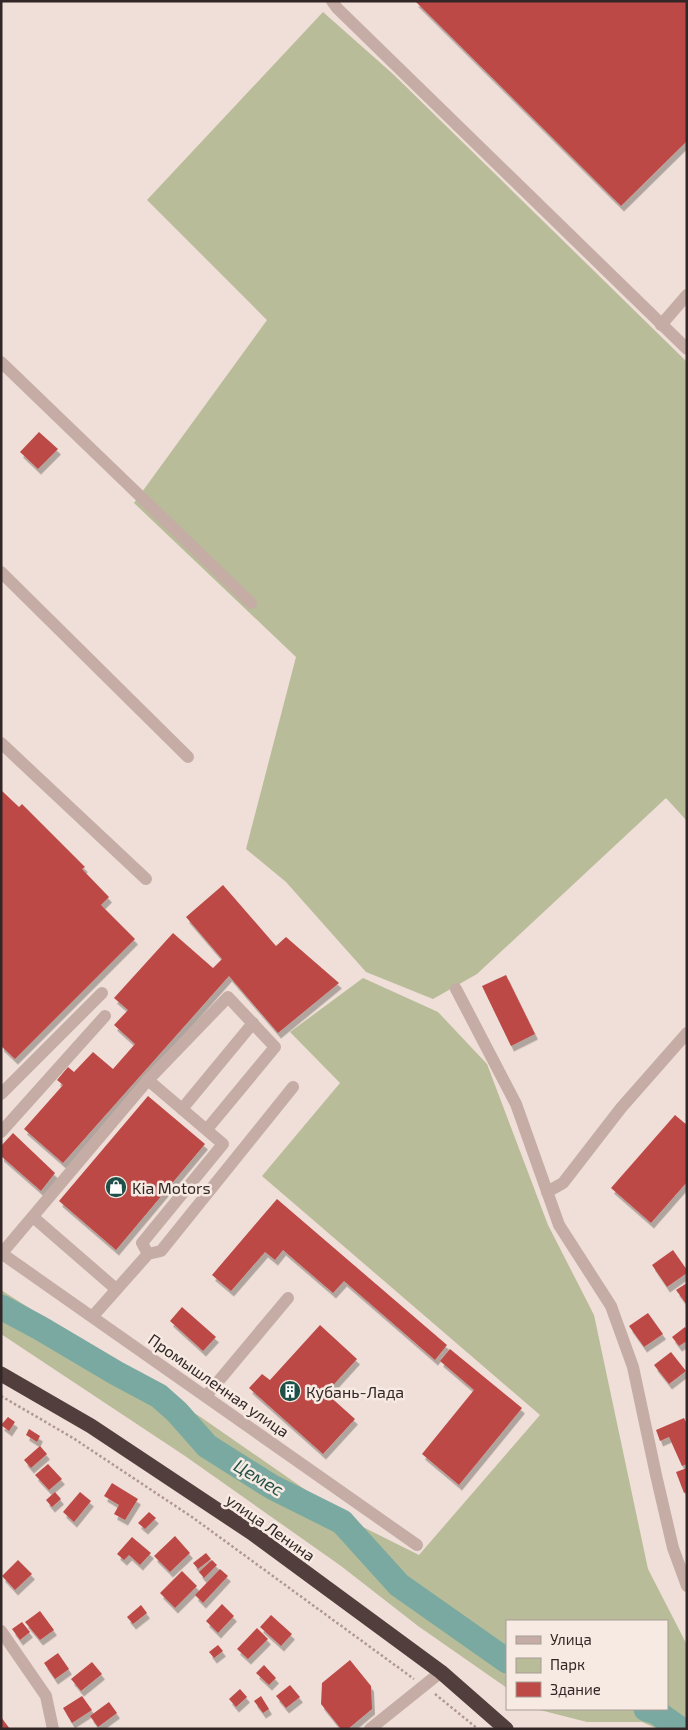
<svg xmlns="http://www.w3.org/2000/svg" width="688" height="1730" font-family="'Exo 2',sans-serif">
  <defs>
    <filter id="shadow"><feDropShadow dx="3" dy="5.5" stdDeviation="0" flood-color="#0004"/></filter>
  </defs>
  <rect width="100%" height="100%" fill="#efdfd8"/>
  <g fill="#b8bc99">
    <path d="M323 12 393 74 687 362V821L666 798 477 974 433 999 366 972 286 882 246 849 296 657 134 503 267 320 147 200Z"/>
    <path d="M363 978 438 1012 487 1064 548 1225 594 1315 648 1569 687 1645V1729H658L642 1722H587L536 1709H667V1621H507V1688L418 1626 341 1566 185 1456 1 1334V1290L202 1418 349 1520 419 1555 540 1415 262 1176 340 1083 290 1032Z"/>
  </g>
  <g fill="none" stroke-linecap="round" stroke-linejoin="round">
    <g stroke="#79a9a1" stroke-width="25">
      <path d="M1 1307 40 1328 116 1373 159 1396 177 1412 207 1446 272 1487 342 1522 399 1585 507 1661"/>
      <path d="M646 1709 656 1712 680 1729"/>
    </g>
  </g>
  <g fill="#bd4a47" filter="url(#shadow)">
    <path d="M415 1H687V141L621 206Z"/>
    <path d="M39 432 58 449 38 469 20 452Z"/>
    <path d="M1 790 19 807 22 804 85 867 82 869 109 897 101 905 135 939 15 1059 1 1046Z"/>
    <path d="M223 885 276 946 286 937 339 983 278 1033 229 976 63 1163 24 1129 63 1085 57 1080 68 1067 74 1072 93 1052 113 1069 135 1044 114 1025 128 1010 114 998 173 933 213 968 222 959 186 917Z"/>
    <path d="M506 975 535 1034 511 1046 482 986Z"/>
    <path d="M148 1096 205 1144 116 1250 59 1201Z"/>
    <path d="M675 1115 687 1125V1182L651 1223 611 1188Z"/>
    <path d="M13 1133 55 1173 41 1191 1 1156V1146Z"/>
    <path d="M277 1199 447 1345 435 1360 344 1281 333 1293 283 1250 275 1260 265 1252 231 1291 212 1275Z"/>
    <path d="M673 1250 687 1270V1273L667 1287 652 1265Z"/>
    <path d="M687 1283V1305L676 1290Z"/>
    <path d="M182 1307 216 1337 203 1351 170 1321Z"/>
    <path d="M648 1313 663 1334 644 1347 629 1326Z"/>
    <path d="M320 1325 357 1359 326 1393 355 1419 323 1454 249 1388 262 1374 270 1380Z"/>
    <path d="M685 1327 687 1330V1341L679 1346 672 1337Z"/>
    <path d="M450 1349 522 1408 459 1485 422 1454 474 1390 440 1361Z"/>
    <path d="M671 1352 686 1371 669 1384 654 1365Z"/>
    <path d="M8 1417 15 1422 9 1431 1 1425Z"/>
    <path d="M684 1418 687 1424V1464L682 1466 669 1437 660 1441 656 1430Z"/>
    <path d="M29 1429 40 1436 37 1442 26 1435Z"/>
    <path d="M40 1446 47 1454 31 1468 24 1460Z"/>
    <path d="M48 1464 62 1479 49 1490 35 1475Z"/>
    <path d="M687 1468V1492L684 1493 676 1472Z"/>
    <path d="M112 1483 138 1499 125 1520 114 1514 119 1505 104 1496Z"/>
    <path d="M55 1492 61 1499 52 1507 46 1500Z"/>
    <path d="M80 1492 91 1501 74 1522 63 1512Z"/>
    <path d="M149 1512 156 1518 145 1529 138 1523Z"/>
    <path d="M175 1536 190 1553 170 1572 154 1556Z"/>
    <path d="M132 1537 151 1553 140 1565 129 1555 124 1560 117 1554Z"/>
    <path d="M206 1553 211 1559 198 1569 193 1563Z"/>
    <path d="M18 1560 32 1574 15 1590 2 1576Z"/>
    <path d="M212 1560 217 1565 204 1578 199 1572Z"/>
    <path d="M220 1569 228 1576 203 1603 195 1595Z"/>
    <path d="M182 1571 197 1586 175 1608 160 1593Z"/>
    <path d="M222 1604 234 1616 218 1633 206 1621Z"/>
    <path d="M141 1605 147 1613 133 1624 127 1617Z"/>
    <path d="M40 1611 54 1630 40 1640 25 1622Z"/>
    <path d="M271 1615 292 1634 281 1646 260 1627Z"/>
    <path d="M22 1622 30 1632 20 1640 12 1629Z"/>
    <path d="M257 1628 268 1639 248 1659 237 1649Z"/>
    <path d="M218 1645 223 1651 214 1658 209 1652Z"/>
    <path d="M58 1653 69 1669 55 1679 44 1663Z"/>
    <path d="M350 1660 371 1686 372 1709 348 1729H341L321 1704 322 1683Z"/>
    <path d="M92 1662 102 1674 81 1691 71 1679Z"/>
    <path d="M264 1665 276 1678 269 1685 256 1673Z"/>
    <path d="M290 1685 300 1697 286 1708 276 1696Z"/>
    <path d="M240 1689 247 1697 236 1707 229 1699Z"/>
    <path d="M82 1696 92 1710 72 1723 63 1708Z"/>
    <path d="M261 1696 269 1709 263 1713 254 1701Z"/>
    <path d="M109 1702 117 1713 98 1727 90 1716Z"/>
    <path d="M1 1717 10 1729H1Z"/>
  </g>
  <g fill="none" stroke-linecap="round" stroke-linejoin="round">
    <g stroke="#b1978f" stroke-width="2.5" stroke-dasharray="2.5 2.5" stroke-linecap="butt">
      <path d="M1 1396 73 1438 192 1517 414 1679"/>
      <path d="M435 1694 478 1729"/>
    </g>
    <g stroke="#c5ada5" stroke-width="12">
      <path d="M332 1 337 8 687 349"/>
      <path d="M661 325 687 295"/>
      <path d="M1 362 251 603"/>
      <path d="M1 572 188 757"/>
      <path d="M1 743 146 879"/>
      <path d="M456 989 516 1104 559 1225 611 1306 633 1367 656 1475 673 1548 687 1586"/>
      <path d="M148 1080 223 1144 142 1243 148 1254"/>
      <path d="M1 1094 102 993"/>
      <path d="M182 1109 253 1023"/>
      <path d="M1 1132 105 1016"/>
      <path d="M547 1192 563 1183 621 1108 687 1033"/>
      <path d="M33 1217 116 1289"/>
      <path d="M1 1253 417 1545"/>
      <path d="M2 1253 148 1080 228 997 275 1047 208 1128"/>
      <path d="M93 1316 148 1254 161 1251 293 1087"/>
      <path d="M206 1396 288 1298"/>
      <path d="M1 1631 46 1696 53 1729"/>
      <path d="M370 1729 441 1672"/>
    </g>
    <path stroke="#523f3d" stroke-width="15" d="M1 1374 91 1426 252 1533 441 1672 506 1729"/>
  </g>
  <defs>
    <g id="shop-disc" transform="scale(1.125)"><circle r="9.5" fill="#1e5048" stroke="#f7eae3"/><path d="M-5-2.5h2.3a2.7 3.5 0 0 1 5.4 0H5L5.5 6h-11ZM-1.5-2.5h3a1.5 2.3 0 0 0-3 0Z" fill="#fff"/></g>
    <g id="building-disc" transform="scale(1.125)"><circle r="9.5" fill="#1e5048" stroke="#f7eae3"/><path d="M-4-6H4V6H1V3H-1V6H-4ZM-2.5-4.3h1.7v1.8h-1.7ZM.8-4.3h1.7v1.8H.8ZM-2.5-1h1.7V.8h-1.7ZM.8-1h1.7V.8H.8Z" fill="#fff"/></g>
  </defs>
  <g fill-rule="evenodd">
    <use href="#shop-disc" x="116" y="1187"/>
    <use href="#building-disc" x="290" y="1391"/>
  </g>
  <g text-anchor="middle" dominant-baseline="central" stroke-width="5" stroke-linejoin="round" paint-order="stroke">
    <g font-size="16" fill="#322726" stroke="#f7eae3" text-anchor="start">
      <text x="132" y="1187">Kia Motors</text>
      <text x="306" y="1391">Кубань-Лада</text>
    </g>
    <g font-size="16" fill="#322726" stroke="#f7eae3">
      <text transform="translate(219 1385) rotate(35)">Промышленная улица</text>
      <text transform="translate(271 1527) rotate(35)">улица Ленина</text>
    </g>
    <g font-size="18" font-style="italic" fill="#1e5048" stroke="#f7eae3">
      <text transform="translate(259 1477) rotate(31)">Цемес</text>
    </g>
  </g>
  <rect width="688" height="1730" fill="none" stroke="#322726" stroke-width="5"/>
  <rect x="506" y="1620" width="162" height="90" fill="#f7eae3" stroke="#a89c97"/>
  <rect x="516" y="1636" width="25" height="8" fill="#c5ada5" stroke="#a89c97"/>
  <text x="550" y="1645" font-size="15" fill="#322726">Улица</text>
  <rect x="516" y="1658" width="25" height="15" fill="#b8bc99" stroke="#a89c97"/>
  <text x="550" y="1670" font-size="15" fill="#322726">Парк</text>
  <rect x="516" y="1682" width="25" height="15" fill="#bd4a47" stroke="#a89c97"/>
  <text x="550" y="1695" font-size="15" fill="#322726">Здание</text>
</svg>
